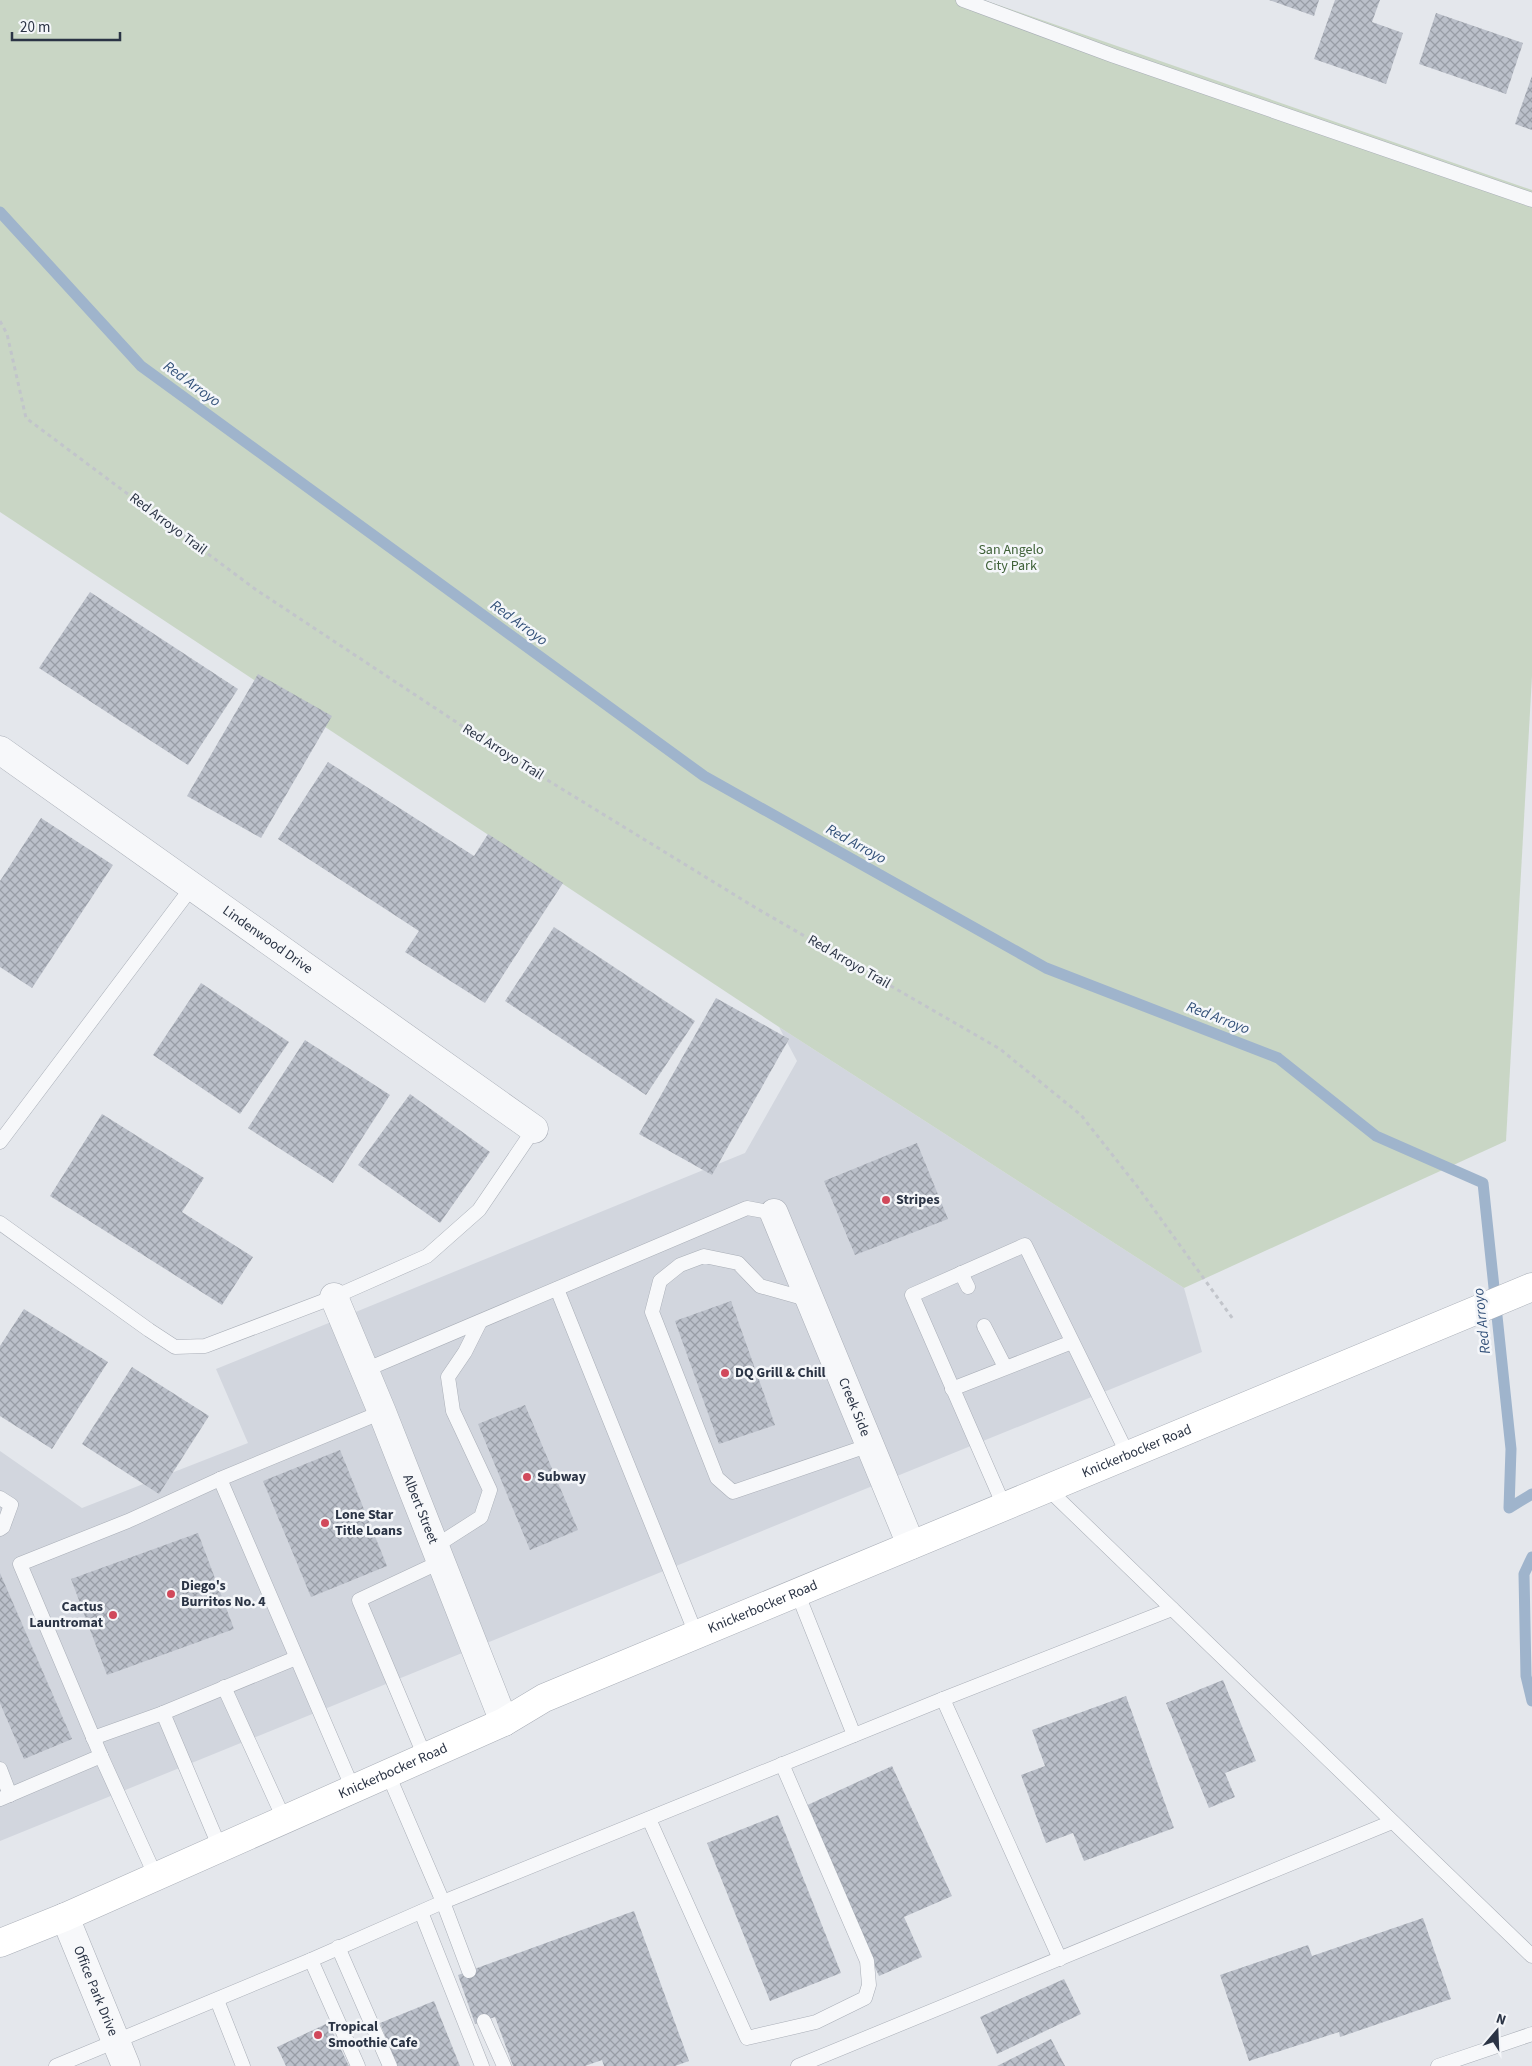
<svg xmlns="http://www.w3.org/2000/svg" width="1532" height="2066" font-family="'Source Sans 3',sans-serif">
  <defs>
    <pattern id="building-cross-hatch" width="8" height="8" patternUnits="userSpaceOnUse" patternTransform="scale(1.25)"><rect width="8" height="8" fill="#bbc0ca"/><path d="M0 0l8 8M0 8l8-8" fill="none" stroke="#989da6"/></pattern>
  </defs>
  <rect width="100%" height="100%" fill="#e4e7ec"/>
  <path fill="#d2d6de" d="M779 1027 1184 1288 1202 1352 0 1841V1451L82 1508 248 1443 216 1369 745 1153 797 1061Z"/>
  <path fill="#c9d6c5" d="M0 0H984L1532 190V676L1506 1141 1184 1288 779 1027 0 512Z"/>
  <g fill="none" stroke-linecap="round" stroke-linejoin="round">
    <g stroke="#9fb4cc" stroke-width="11">
      <path d="M0 212 141 366 704 776 1046 968 1278 1058 1376 1136 1483 1183 1511 1449 1509 1508 1532 1494"/>
      <path d="M1532 1557 1524 1574 1526 1676 1532 1701"/>
    </g>
  </g>
  <g fill="url(#building-cross-hatch)">
    <path d="M1269 0H1319L1314 16Z"/>
    <path d="M1335 0H1380L1372 22 1403 33 1386 84 1314 59Z"/>
    <path d="M1436 13 1523 43 1506 94 1419 64Z"/>
    <path d="M1532 76V130L1515 124Z"/>
    <path d="M90 592 238 689 188 765 39 668Z"/>
    <path d="M258 674 332 716 261 838 187 796Z"/>
    <path d="M328 762 474 856 488 834 563 883 485 1003 405 952 419 931 278 839Z"/>
    <path d="M41 818 113 865 32 988 0 967V881Z"/>
    <path d="M554 927 695 1021 646 1095 505 1001Z"/>
    <path d="M201 983 289 1042 240 1114 153 1055Z"/>
    <path d="M716 998 789 1039 712 1175 639 1134Z"/>
    <path d="M305 1040 390 1095 333 1183 248 1128Z"/>
    <path d="M410 1094 490 1152 440 1223 358 1165Z"/>
    <path d="M102 1114 204 1178 182 1212 253 1257 222 1305 50 1196Z"/>
    <path d="M917 1143 948 1219 855 1255 824 1181Z"/>
    <path d="M731 1301 775 1425 719 1444 675 1321Z"/>
    <path d="M24 1309 108 1362 52 1449 0 1416V1346Z"/>
    <path d="M132 1367 209 1416 159 1494 82 1444Z"/>
    <path d="M525 1405 578 1530 530 1550 478 1424Z"/>
    <path d="M340 1450 387 1566 311 1597 263 1481Z"/>
    <path d="M198 1533 234 1629 107 1675 71 1579Z"/>
    <path d="M0 1573 72 1739 24 1759 0 1703Z"/>
    <path d="M1223 1680 1256 1761 1225 1773 1235 1797 1209 1808 1166 1703Z"/>
    <path d="M1126 1696 1174 1828 1084 1861 1073 1833 1046 1843 1021 1775 1045 1766 1032 1730Z"/>
    <path d="M892 1766 952 1896 904 1917 922 1957 879 1976 801 1808Z"/>
    <path d="M778 1815 841 1973 770 2001 707 1843Z"/>
    <path d="M634 1911 689 2061 675 2066H604L602 2060 585 2066H513L495 2017 475 2024 458 1975Z"/>
    <path d="M1423 1918 1451 1999 1340 2037 1339 2032 1249 2061 1220 1975 1308 1945 1312 1956Z"/>
    <path d="M1064 1979 1081 2014 997 2054 980 2017Z"/>
    <path d="M434 2001 460 2066H397L380 2023Z"/>
    <path d="M328 2023 349 2066H286L277 2047Z"/>
    <path d="M1051 2039 1065 2066H997Z"/>
  </g>
  <g fill="none" stroke-linecap="round" stroke-linejoin="round">
    <g stroke="#a9aeb7" stroke-width="15">
      <g id="lane">
        <path d="M963 0 1114 56 1532 200"/>
        <path d="M0 1142 192 887"/>
        <path d="M0 1223 149 1330 175 1347 205 1346 334 1297 427 1256 479 1210 534 1129"/>
        <path d="M961 1273 968 1287"/>
        <path d="M557 1289 696 1634"/>
        <path d="M810 1300 760 1286 738 1263 704 1256 680 1265 660 1281 652 1312 717 1478 733 1492 870 1445"/>
        <path d="M984 1326 1005 1367"/>
        <path d="M365 1370 747 1208 774 1213"/>
        <path d="M952 1389 1072 1342"/>
        <path d="M220 1479 353 1789"/>
        <path d="M1047 1488 1532 1956"/>
        <path d="M0 1498 11 1505 3 1527 0 1529"/>
        <path d="M1004 1506 912 1295 1025 1245 1128 1455"/>
        <path d="M434 1547 481 1517 490 1490 453 1411 448 1377 465 1352 480 1322"/>
        <path d="M797 1592 854 1735"/>
        <path d="M224 1687 284 1819"/>
        <path d="M943 1699 1060 1959"/>
        <path d="M163 1713 220 1848"/>
        <path d="M93 1738 163 1713 296 1658"/>
        <path d="M425 1757 359 1600 440 1562"/>
        <path d="M0 1769 10 1795"/>
        <path d="M0 1799 101 1756"/>
        <path d="M649 1819 747 2038 816 2022 865 1998 869 1985 867 1961 782 1764"/>
        <path d="M156 1877 101 1756 20 1564 128 1521 220 1479 382 1412"/>
        <path d="M421 1912 482 2066"/>
        <path d="M338 1947 390 2066"/>
        <path d="M311 1960 358 2066"/>
        <path d="M469 1971 443 1902 943 1699 1172 1609"/>
        <path d="M217 2000 243 2066"/>
        <path d="M484 2021 504 2066"/>
        <path d="M56 2066 311 1960 443 1902 388 1774"/>
        <path d="M798 2066 1392 1822"/>
        <path d="M1438 2066 1532 2034"/>
      </g>
    </g>
    <g stroke="#a9aeb7" stroke-width="29">
      <g id="street">
        <path id="s1" d="M0 750 534 1129"/>
        <path id="s2" d="M774 1213 911 1545"/>
        <path id="s3" d="M334 1297 382 1412 504 1722"/>
        <path id="s4" d="M65 1917 126 2066"/>
      </g>
    </g>
    <g stroke="#a9aeb7" stroke-width="29">
      <g id="secondary">
        <path id="s5" d="M0 1943 65 1917 504 1722 544 1698 1532 1287"/>
      </g>
    </g>
    <path stroke="#c2c5cb" stroke-width="3" stroke-dasharray="4 4" stroke-linecap="butt" d="M0 321 7 334 26 418 255 589 500 751 756 908 1000 1049 1081 1115 1140 1190 1233 1319"/>
    <use href="#lane" stroke="#f7f8fa" stroke-width="14"/>
    <use href="#street" stroke="#f7f8fa" stroke-width="28"/>
    <use href="#secondary" stroke="#fff" stroke-width="28"/>
  </g>
  <g fill="#d1495b" stroke="#f4f6f9" stroke-width="2">
    <circle cx="886" cy="1200" r="5"/>
    <circle cx="725" cy="1373" r="5"/>
    <circle cx="527" cy="1477" r="5"/>
    <circle cx="325" cy="1523" r="5"/>
    <circle cx="171" cy="1594" r="5"/>
    <circle cx="113" cy="1615" r="5"/>
    <circle cx="318" cy="2035" r="5"/>
  </g>
  <g text-anchor="middle" dominant-baseline="central" stroke-width="5" stroke-linejoin="round" paint-order="stroke">
    <g font-size="14" fill="#2b3445" stroke="#f4f6f9">
      <text transform="translate(168 524) rotate(37)">Red Arroyo Trail</text>
      <text transform="translate(503 752) rotate(32)">Red Arroyo Trail</text>
      <text stroke="none"><textPath href="#s1" startOffset="328">Lindenwood Drive</textPath></text>
      <text transform="translate(849 962) rotate(30)">Red Arroyo Trail</text>
      <text stroke="none"><textPath href="#s2" startOffset="210">Creek Side</textPath></text>
      <text stroke="none"><textPath href="#s5" startOffset="1239">Knickerbocker Road</textPath></text>
      <text stroke="none"><textPath href="#s3" startOffset="229">Albert Street</textPath></text>
      <text stroke="none"><textPath href="#s5" startOffset="834">Knickerbocker Road</textPath></text>
      <text stroke="none"><textPath href="#s5" startOffset="429">Knickerbocker Road</textPath></text>
      <text stroke="none"><textPath href="#s4" startOffset="80">Office Park Drive</textPath></text>
    </g>
    <g font-size="14" fill="#3f6138" stroke="#f4f6f9">
      <text x="1011" y="550">San Angelo<tspan x="1011" dy="16">City Park</tspan></text>
    </g>
    <g font-size="14" font-weight="bold" fill="#2b3445" stroke="#f4f6f9" text-anchor="start">
      <text x="896" y="1200">Stripes</text>
      <text x="735" y="1373">DQ Grill &amp; Chill</text>
      <text x="537" y="1477">Subway</text>
      <text x="335" y="1515">Lone Star<tspan x="335" dy="16">Title Loans</tspan></text>
      <text x="181" y="1586">Diego's<tspan x="181" dy="16">Burritos No. 4</tspan></text>
      <text x="103" y="1607" text-anchor="end">Cactus<tspan x="103" dy="16">Launtromat</tspan></text>
      <text x="328" y="2027">Tropical<tspan x="328" dy="16">Smoothie Cafe</tspan></text>
    </g>
    <g font-size="15" font-style="italic" fill="#34527a" stroke="#f4f6f9">
      <text transform="translate(192 384) rotate(36)">Red Arroyo</text>
      <text transform="translate(519 623) rotate(36)">Red Arroyo</text>
      <text transform="translate(856 844) rotate(29)">Red Arroyo</text>
      <text transform="translate(1218 1018) rotate(21)">Red Arroyo</text>
      <text transform="translate(1482 1321) rotate(-96)">Red Arroyo</text>
    </g>
  </g>
  <g transform="translate(1497 2031) rotate(19)" stroke="#f4f6f9" stroke-width="4" paint-order="stroke">
  <path d="M0-4L9 19L0 12L-9 19Z" fill="#2b3445"/>
  <text y="-8" font-size="14" font-weight="bold" text-anchor="middle" fill="#2b3445">N</text>
  </g>
  <path d="M12 32v8h108v-8" fill="none" stroke="#2b3445" stroke-width="2.5"/>
  <text x="20" y="32" font-size="15" fill="#2b3445" stroke="#f4f6f9" stroke-width="4" paint-order="stroke">20 m</text>
</svg>
